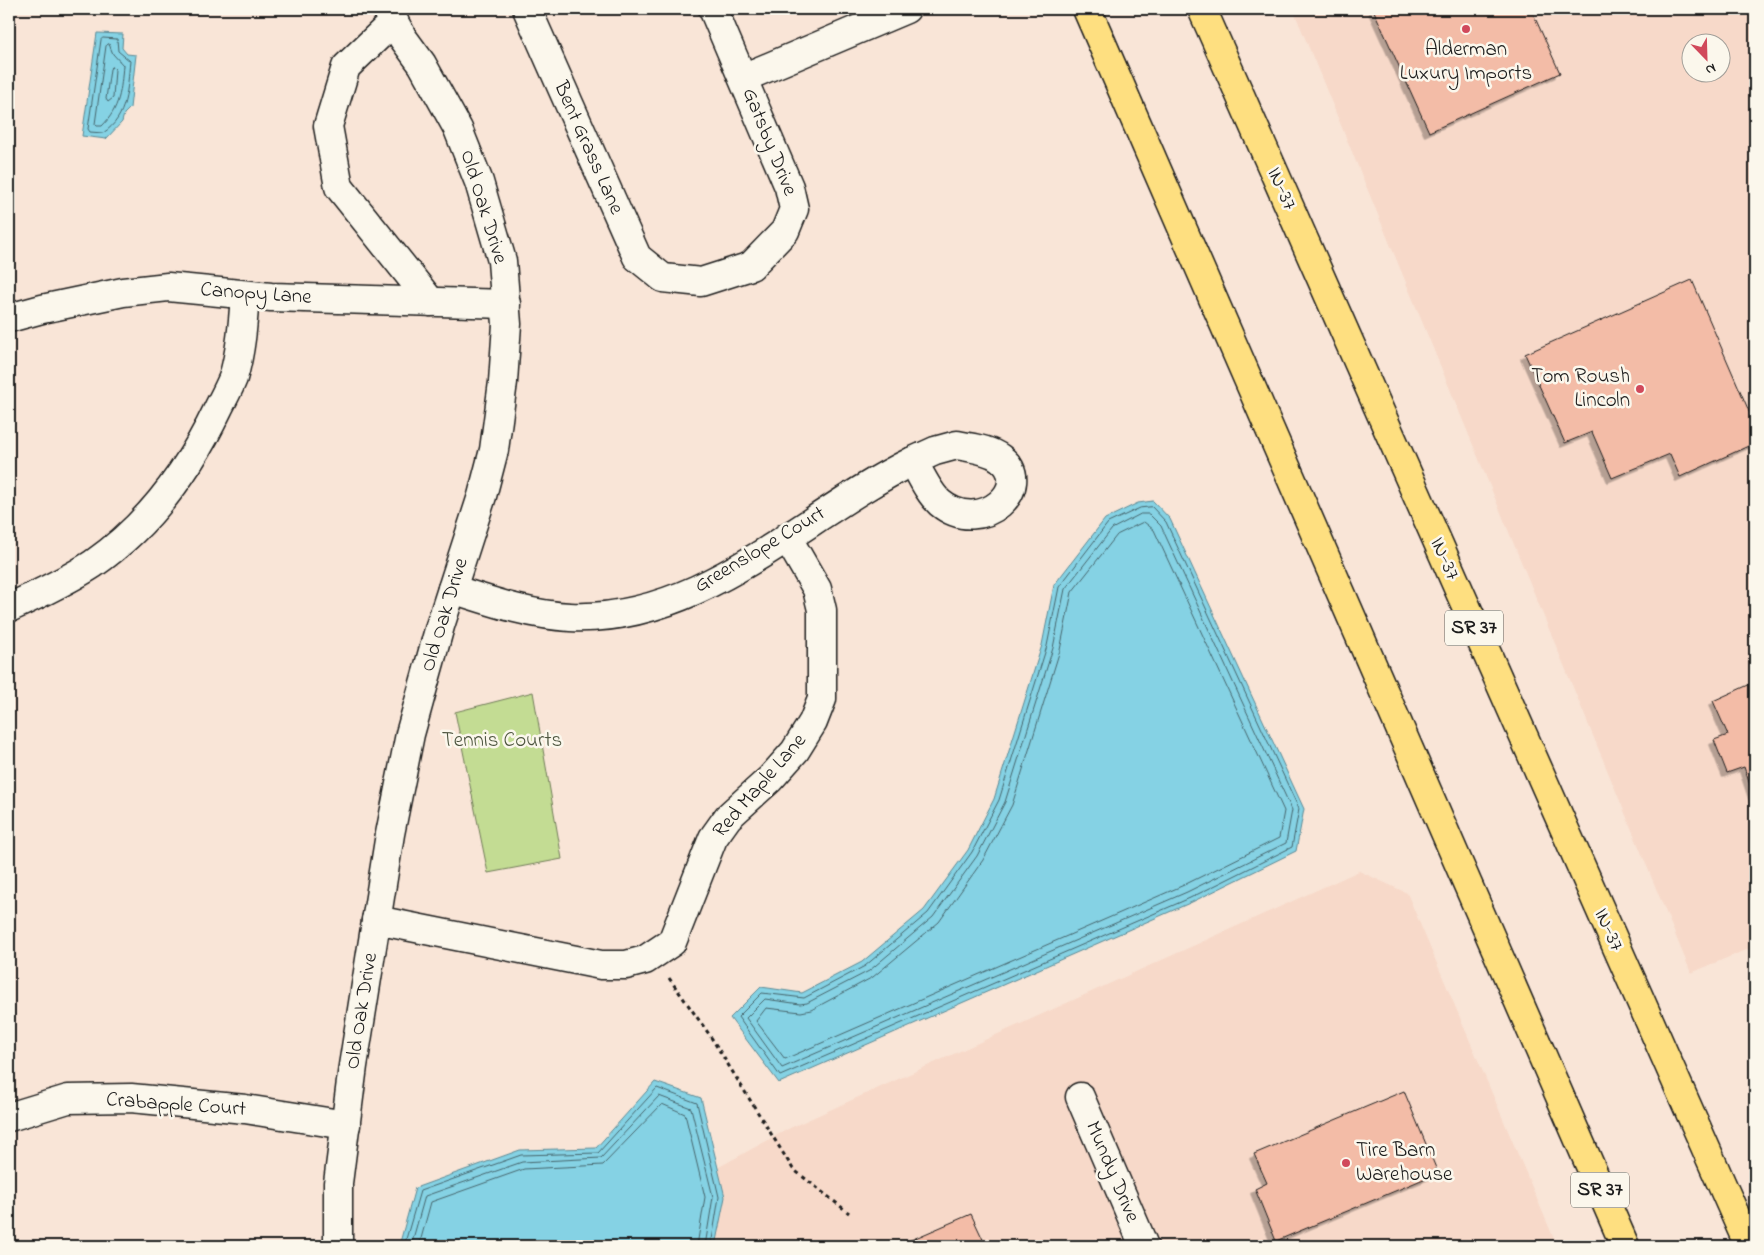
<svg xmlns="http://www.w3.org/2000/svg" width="1764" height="1255" font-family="'Indie Flower',sans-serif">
  <defs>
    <filter id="shadow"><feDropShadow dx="-4.5" dy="4.5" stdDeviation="0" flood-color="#0004"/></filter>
  </defs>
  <rect width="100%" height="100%" fill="#f9e5d7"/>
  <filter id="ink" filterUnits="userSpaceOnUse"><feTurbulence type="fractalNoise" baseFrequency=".02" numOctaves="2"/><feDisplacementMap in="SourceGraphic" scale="10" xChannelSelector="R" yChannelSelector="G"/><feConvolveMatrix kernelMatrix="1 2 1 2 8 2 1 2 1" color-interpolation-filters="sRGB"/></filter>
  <g filter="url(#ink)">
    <g fill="#f7d9c9" fill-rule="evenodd">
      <path d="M1293 9H1755V946L1691 973ZM1692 42H1722V72H1692Z"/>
      <path d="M1359 871 1407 893 1557 1246H575L790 1128Z"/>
    </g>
    <path fill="#c3dc93" stroke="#707c58" d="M533 692 562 859 488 873 455 712Z"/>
    <g fill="#85d2e4" stroke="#5b8994">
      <path d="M97 33 123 34 122 48 127 54 136 55 130 108 124 114 122 122 106 139 82 136Z"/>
      <path d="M1153 501 1170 519 1304 809 1296 851 1192 902 779 1083 730 1018 761 987 802 993 862 962 924 910 968 850 994 799 1042 645 1054 585 1105 519 1138 503Z"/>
      <path d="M655 1082 701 1098 725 1197 715 1246H399L415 1188 520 1150 596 1148Z"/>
    </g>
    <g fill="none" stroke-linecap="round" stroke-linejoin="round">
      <g stroke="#46656c" stroke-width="1">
        <path d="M103 38 117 39 118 51 130 61C127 89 128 117 103 133L90 132 88 129 101 40Z"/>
        <path d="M109 44 113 54 123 65C121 90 120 108 102 126H97L95 124 106 46Z"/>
        <path d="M113 67 115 69 113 98 108 102 106 99 110 69Z"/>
        <path d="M1152 507 1166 522 1299 809 1292 847 1190 898 780 1076 738 1017 762 993 804 998 865 966 928 913 972 852 999 800 1047 646 1059 587 1108 523 1140 508Z"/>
        <path d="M1141 514H1149L1161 526 1292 810 1286 843 1187 892 782 1068 746 1018 765 999 800 1004 807 1003 869 971 933 917 977 856 1005 802 1053 648 1065 589 1112 529Z"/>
        <path d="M1144 522 1154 530 1284 811 1279 838 1184 885 785 1059 756 1021 766 1008 801 1012 811 1010 873 977 939 922 983 860 1012 805 1060 650 1072 592 1117 535Z"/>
        <path d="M404 1246 420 1191 521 1155 598 1153 657 1088 697 1103 719 1197 711 1246"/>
        <path d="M411 1246 425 1196 522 1162 601 1158 659 1096 691 1108 713 1197 705 1246"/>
        <path d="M419 1246 431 1202 524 1169 603 1165 662 1104 685 1114 705 1197 697 1246"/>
      </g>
    </g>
    <g fill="#f3bca7" stroke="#1c1c1c" filter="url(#shadow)">
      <path d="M1373 9H1531L1560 73 1429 132Z"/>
      <path d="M1692 280 1755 425V443L1680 477 1670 454 1612 478 1592 432 1565 443 1525 354Z"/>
      <path d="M1755 682V800L1744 767 1727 773 1714 740 1728 735 1713 701Z"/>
      <path d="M1404 1091 1438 1173 1276 1241 1255 1189 1267 1183 1254 1154Z"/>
      <path d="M971 1214 986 1246H897Z"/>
    </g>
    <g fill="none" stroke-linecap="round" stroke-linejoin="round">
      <g stroke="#1c1c1c" stroke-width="31">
        <g id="minor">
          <path d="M527 9 637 257 663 278 701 282 751 266 785 231 794 209 789 187 713 9"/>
          <path d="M394 21 346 67 328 126 339 187 431 302"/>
          <path d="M743 78 906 9"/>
          <path d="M9 318 42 309 123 292 168 287 271 297 506 304"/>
          <path d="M957 445C971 448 988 449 1000 458 1037 485 982 538 940 503 928 492 921 475 913 461L935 451Z"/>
          <path d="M452 589C490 601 529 615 570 617 702 623 802 515 913 461"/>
          <path d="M9 608C37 595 67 581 93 564 149 525 189 470 218 409 223 399 229 388 233 378 241 351 243 323 245 295"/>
          <path d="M376 920 601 965H626L645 960 672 942 713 838 728 817 770 779 795 751 813 722 822 699V610L817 589 787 537"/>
          <path d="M1080 1097 1144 1246"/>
          <path d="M9 1117 68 1099 131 1098 245 1109 346 1125"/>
          <path d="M338 1246V1183L353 1066 390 834 410 734 440 626 482 496 494 450 503 382 507 324 502 261 479 182 458 129 422 64 403 38 387 9"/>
        </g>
      </g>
      <g stroke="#1c1c1c" stroke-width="31">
        <g id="highway">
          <path d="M1087 9 1625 1246"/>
          <path d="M1202 9 1749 1246"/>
        </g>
      </g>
      <path stroke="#1c1c1c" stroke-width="3" stroke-dasharray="4 4" stroke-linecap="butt" d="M669 978 709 1034 793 1169 849 1213"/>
      <use href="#minor" stroke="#fbf7ec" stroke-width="28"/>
      <use href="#highway" stroke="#fedf80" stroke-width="28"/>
    </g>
  </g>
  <g fill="#d1495b" stroke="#fbf7ec" stroke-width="2">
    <circle cx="1466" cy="29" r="5"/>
    <circle cx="1640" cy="389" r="5"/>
    <circle cx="1346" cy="1163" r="5"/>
  </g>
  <g text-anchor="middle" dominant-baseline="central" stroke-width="5" stroke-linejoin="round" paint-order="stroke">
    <g fill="#fbf7ec" stroke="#5f5e5a" stroke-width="1">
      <rect x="1445" y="610.5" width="58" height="35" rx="4"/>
      <rect x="1571" y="1172.5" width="58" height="35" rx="4"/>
    </g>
    <g font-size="20" font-weight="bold" fill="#1c1c1c">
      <text x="1474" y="628">SR 37</text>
      <text x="1600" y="1190">SR 37</text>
    </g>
    <g font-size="21" fill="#1c1c1c" stroke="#fbf7ec">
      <text x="1466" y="50">Alderman<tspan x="1466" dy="24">Luxury Imports</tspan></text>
      <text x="1630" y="377" text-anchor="end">Tom Roush<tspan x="1630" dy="24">Lincoln</tspan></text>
      <text x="1356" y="1151" text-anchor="start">Tire Barn<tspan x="1356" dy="24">Warehouse</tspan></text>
    </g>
    <g font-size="21" fill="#1c1c1c" stroke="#fbf7ec">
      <text transform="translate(769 142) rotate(68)">Gatsby Drive</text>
      <text transform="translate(588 148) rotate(66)">Bent Grass Lane</text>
      <text transform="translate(1281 189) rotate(66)">IN-37</text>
      <text transform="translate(483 207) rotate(73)">Old Oak Drive</text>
      <text transform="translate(256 294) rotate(4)">Canopy Lane</text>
      <text transform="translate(760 550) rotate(-31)">Greenslope Court</text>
      <text transform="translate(1444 559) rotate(66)">IN-37</text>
      <text transform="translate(445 615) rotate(-73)">Old Oak Drive</text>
      <text transform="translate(760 786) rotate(-49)">Red Maple Lane</text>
      <text transform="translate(1608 930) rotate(66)">IN-37</text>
      <text transform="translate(362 1011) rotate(-81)">Old Oak Drive</text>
      <text transform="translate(176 1105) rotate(4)">Crabapple Court</text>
      <text transform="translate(1112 1172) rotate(67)">Mundy Drive</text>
    </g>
    <g font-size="21" fill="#4e5640" stroke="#fbf7ec">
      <text x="502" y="741">Tennis Courts</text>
    </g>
  </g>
  <rect width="1764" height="1255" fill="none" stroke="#fbf7ec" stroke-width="30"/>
  <rect x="15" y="15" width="1734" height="1225" fill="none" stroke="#1c1c1c" stroke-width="2" filter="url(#ink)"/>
  <g transform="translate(1706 58) rotate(157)"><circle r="24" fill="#fbf7ec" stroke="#a29f99"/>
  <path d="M0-4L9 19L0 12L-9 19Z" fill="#d1495b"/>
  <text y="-8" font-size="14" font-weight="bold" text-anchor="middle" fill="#1c1c1c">N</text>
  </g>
</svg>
